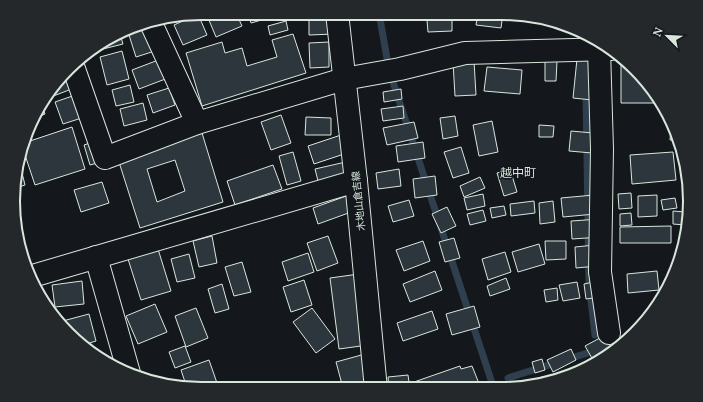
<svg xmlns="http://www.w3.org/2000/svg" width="703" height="402" font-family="'Noto Serif','Noto Sans JP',serif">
  <rect width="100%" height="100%" fill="#14181c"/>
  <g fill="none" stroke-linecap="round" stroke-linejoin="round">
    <g stroke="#2f3f4d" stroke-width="7">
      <path d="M379 13 389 70 494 389"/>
      <path d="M586 92 589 282 595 335"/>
      <path d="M508 378 597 350"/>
    </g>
  </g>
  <g fill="#2c363c" stroke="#d8e6dc" fill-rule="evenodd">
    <path d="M206 13H236L242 26 216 37Z"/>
    <path d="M248 13H279V15L251 23Z"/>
    <path d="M307 13H332V14L308 16Z"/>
    <path d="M478 13H503L501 28 476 25Z"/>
    <path d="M198 14 207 35 183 45 174 25Z"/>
    <path d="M535 17 554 21 535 19Z"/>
    <path d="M309 18H334V34L309 35Z"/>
    <path d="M452 19V31L428 32 427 20Z"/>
    <path d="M286 21 288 30 270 35 268 26Z"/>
    <path d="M150 25 158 50 136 57 128 32Z"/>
    <path d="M120 34 123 44 99 50 98 46Z"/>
    <path d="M293 34 306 73 202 106 186 53 222 42 225 53 242 48 247 66 277 57 272 40Z"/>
    <path d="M329 42V67L310 68 309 43Z"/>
    <path d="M122 51 129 79 107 85 100 57Z"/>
    <path d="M161 59 168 78 139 89 132 70Z"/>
    <path d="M577 59 596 60 592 100 573 98Z"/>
    <path d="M545 60 557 61 556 81H545Z"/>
    <path d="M621 60 658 96 661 103H621Z"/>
    <path d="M474 61 476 95 455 96 453 62Z"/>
    <path d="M487 67 522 70 520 94 484 91Z"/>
    <path d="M70 69 77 87 48 98 46 95Z"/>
    <path d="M130 85 134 102 116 106 112 90Z"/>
    <path d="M169 88 175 105 153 113 147 95Z"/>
    <path d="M401 89 402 99 384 102 383 92Z"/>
    <path d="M87 91 94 114 63 124 55 102Z"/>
    <path d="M143 103 147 120 124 126 120 109Z"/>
    <path d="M41 104 45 114 35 118Z"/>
    <path d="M403 106 404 118 383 121 381 109Z"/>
    <path d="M281 115 291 143 271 150 261 122Z"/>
    <path d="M455 116 458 136 443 139 440 118Z"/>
    <path d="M306 117 331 118V135H305Z"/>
    <path d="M492 121 498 152 479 156 473 125Z"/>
    <path d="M414 122 418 138 387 145 383 128Z"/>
    <path d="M539 125 554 126 553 137H539Z"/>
    <path d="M72 127 85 169 35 185 22 146 24 143Z"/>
    <path d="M671 128 676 140H670Z"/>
    <path d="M571 131 593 133 592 153 569 151Z"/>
    <path d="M202 133 223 202 140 228 118 159ZM175 160 185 191 157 202 147 169Z"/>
    <path d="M341 135 347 153 314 164 308 146Z"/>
    <path d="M105 138 112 159 90 165 84 145Z"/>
    <path d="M423 142 425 158 398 162 396 146Z"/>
    <path d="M461 147 469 173 453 178 444 152Z"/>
    <path d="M293 152 301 181 287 185 279 156Z"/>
    <path d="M673 152 676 180 632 184 630 155Z"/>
    <path d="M19 161 25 185 16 188Z"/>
    <path d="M350 161 353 177 319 185 315 169Z"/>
    <path d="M273 165 282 189 235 205 227 181Z"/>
    <path d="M399 169 401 186 378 189 376 173Z"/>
    <path d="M510 169 517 192 504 196 497 173Z"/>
    <path d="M435 176 437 195 415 198 413 179Z"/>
    <path d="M480 177 485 188 464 197 460 186Z"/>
    <path d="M102 182 109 203 81 212 74 190Z"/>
    <path d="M631 193 632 208 619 209 618 194Z"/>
    <path d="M483 194 485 206 467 210 464 198Z"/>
    <path d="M349 195 354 211 318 224 313 208Z"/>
    <path d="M594 195 595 214 563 217 561 198Z"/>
    <path d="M657 195V216L638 217V196Z"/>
    <path d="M675 198 677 208 663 210 661 200Z"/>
    <path d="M409 200 414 216 393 222 388 206Z"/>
    <path d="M534 201 535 213 511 216 510 204Z"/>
    <path d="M553 201 555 222 540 224 539 203Z"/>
    <path d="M504 206 506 215 492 218 490 208Z"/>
    <path d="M447 207 456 226 441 233 432 214Z"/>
    <path d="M483 210 486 221 470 225 467 214Z"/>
    <path d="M673 211 685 212V225L673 224Z"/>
    <path d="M631 213 632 225 620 226V214Z"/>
    <path d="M600 219 601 237 572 239 571 221Z"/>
    <path d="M671 226V243H620V227Z"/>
    <path d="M212 236 217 263 199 267 193 241Z"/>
    <path d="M328 236 338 263 317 271 307 243Z"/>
    <path d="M454 238 460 258 445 262 439 242Z"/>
    <path d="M423 241 430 261 404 271 396 250Z"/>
    <path d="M545 241H566V259L546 260Z"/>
    <path d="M539 244 545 264 518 272 512 252Z"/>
    <path d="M595 245 597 266 576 268 575 247Z"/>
    <path d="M158 249 171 291 141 300 128 259Z"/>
    <path d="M505 252 511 272 488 280 482 259Z"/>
    <path d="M308 253 314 272 288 281 282 262Z"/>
    <path d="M189 254 195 278 177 282 171 259Z"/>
    <path d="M242 262 251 292 234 296 225 267Z"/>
    <path d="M435 271 442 290 410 302 403 284Z"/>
    <path d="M657 271 659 290 628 293 627 274Z"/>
    <path d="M359 274 368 345 339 349 330 278Z"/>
    <path d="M506 278 510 289 490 296 487 286Z"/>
    <path d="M304 280 312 305 291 312 283 287Z"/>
    <path d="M82 281 84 304 55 307 52 285Z"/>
    <path d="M598 281 600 297 586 299 584 284Z"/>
    <path d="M577 282 580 298 563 301 559 285Z"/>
    <path d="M222 284 229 309 215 313 208 289Z"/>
    <path d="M557 288 558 300 546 302 544 290Z"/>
    <path d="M155 304 167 332 138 344 126 316Z"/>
    <path d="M474 306 480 327 452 335 446 314Z"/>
    <path d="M196 308 208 338 186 347 175 316Z"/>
    <path d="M312 308 335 339 316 353 293 322Z"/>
    <path d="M432 311 438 329 403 341 397 323Z"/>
    <path d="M89 314 96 341 83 345 59 322Z"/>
    <path d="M611 332 617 344 611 350 593 360 585 346Z"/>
    <path d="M185 346 191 362 175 368 169 352Z"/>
    <path d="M571 349 576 360 553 372 547 360Z"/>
    <path d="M365 354 372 379 343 388 336 362Z"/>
    <path d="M602 358 596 364H594L593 362Z"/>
    <path d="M542 359 545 370 535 373 532 362Z"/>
    <path d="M209 360 217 383 201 389 187 388 181 370Z"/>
    <path d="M460 366 461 369 472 366 480 386 473 389H416L414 382Z"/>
    <path d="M408 375 410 389H389L388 377Z"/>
    <path d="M542 377 543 380 522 386 521 384Z"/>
  </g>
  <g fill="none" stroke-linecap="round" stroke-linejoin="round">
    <g stroke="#d8e6dc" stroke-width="24">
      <g id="street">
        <path d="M150 21 197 123"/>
        <path d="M600 42 599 49 602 149 600 272 609 333"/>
        <path d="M73 66 105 158 197 123 344 79 400 69 465 53 611 49"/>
        <path d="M96 257 129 373"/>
        <path d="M29 277 356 181"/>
      </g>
    </g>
    <g stroke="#d8e6dc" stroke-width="24">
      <path id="secondary" d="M337 13 356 181 376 389"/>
    </g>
    <use href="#street" stroke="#14181c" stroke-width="22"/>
    <use href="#secondary" stroke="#14181c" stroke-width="22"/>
  </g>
  <g text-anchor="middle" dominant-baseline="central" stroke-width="3" stroke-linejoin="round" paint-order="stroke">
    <g font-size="10" fill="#d8e6dc" stroke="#14181c">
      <text transform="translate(358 201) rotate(-96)">木地山倉吉線</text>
    </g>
    <g font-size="12" fill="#d8e6dc" stroke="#14181c">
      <text x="518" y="172">越中町</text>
    </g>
  </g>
  <path d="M0 0H703V402H0ZM201 20H502A181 181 0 0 1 683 201V201A181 181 0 0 1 502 382H201A181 181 0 0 1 20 201V201A181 181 0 0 1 201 20Z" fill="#24282b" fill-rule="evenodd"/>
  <path fill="none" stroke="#d8e6dc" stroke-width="2" d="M201 20H502A181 181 0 0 1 683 201V201A181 181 0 0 1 502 382H201A181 181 0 0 1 20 201V201A181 181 0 0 1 201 20Z"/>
  <g transform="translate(667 36) rotate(294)" stroke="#14181c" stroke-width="3" paint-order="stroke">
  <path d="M0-3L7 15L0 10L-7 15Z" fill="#d8e6dc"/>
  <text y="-6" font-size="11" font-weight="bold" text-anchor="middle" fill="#d8e6dc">N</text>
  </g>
</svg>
